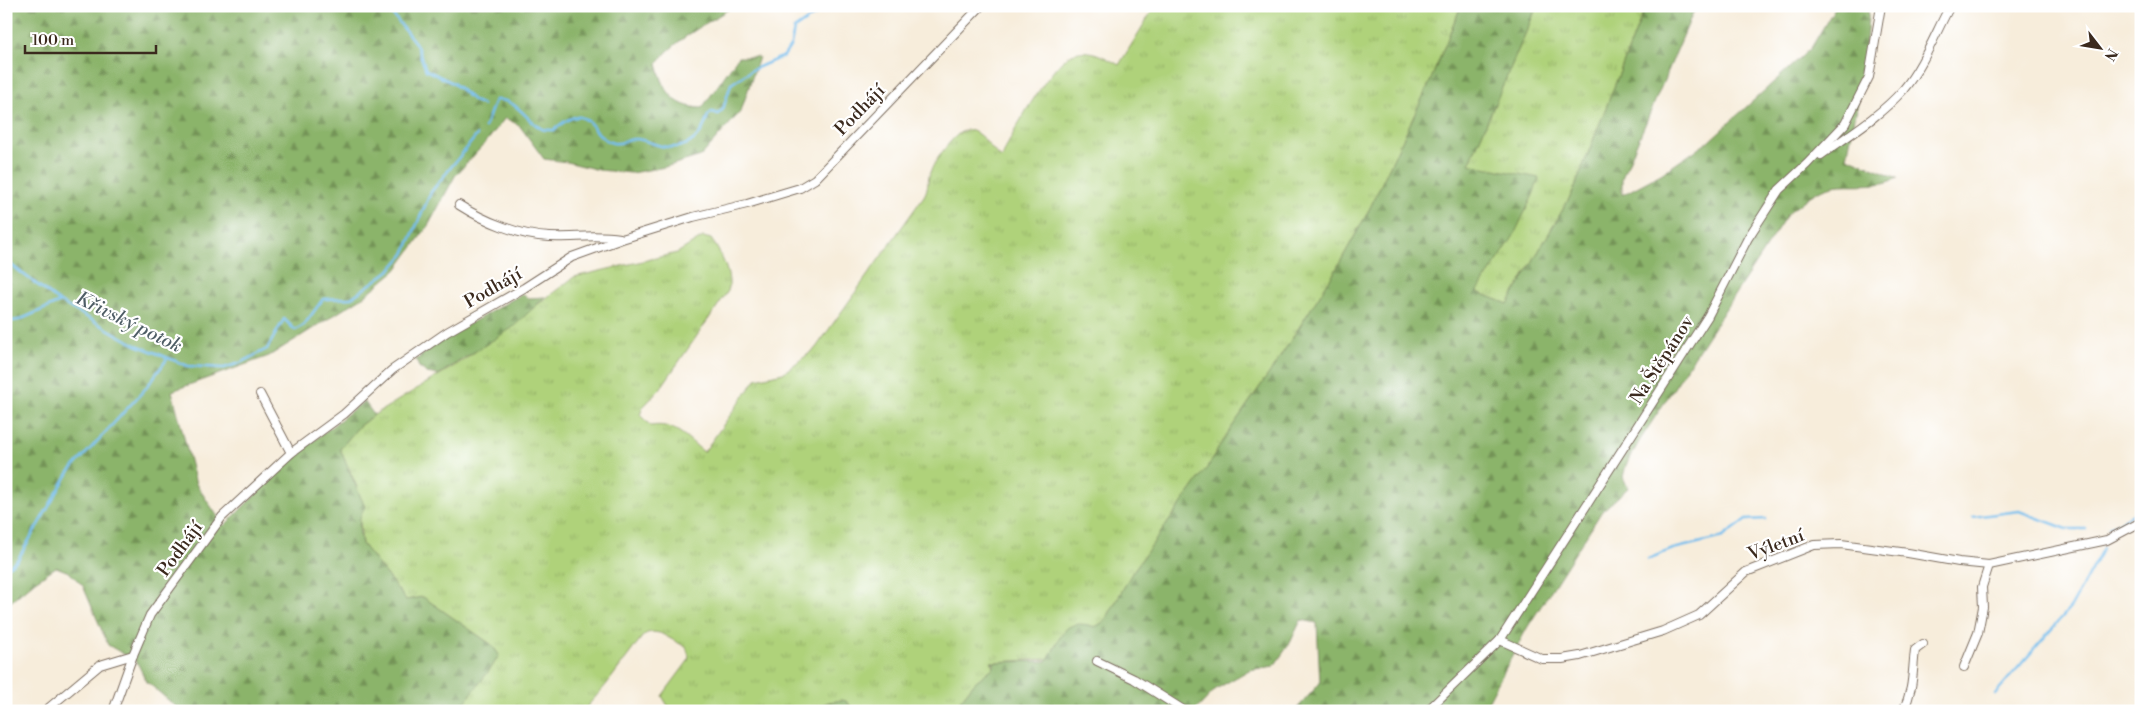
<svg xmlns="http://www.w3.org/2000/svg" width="2147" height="717" font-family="'Libre Bodoni',serif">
  <defs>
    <pattern id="grass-tufts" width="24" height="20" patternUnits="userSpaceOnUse" patternTransform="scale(1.25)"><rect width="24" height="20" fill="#afd27a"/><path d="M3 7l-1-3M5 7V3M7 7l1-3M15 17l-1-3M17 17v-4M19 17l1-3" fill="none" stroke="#97b469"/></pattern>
    <pattern id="forest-firs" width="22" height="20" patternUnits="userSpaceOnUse" patternTransform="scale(1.25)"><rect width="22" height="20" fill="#8bb46a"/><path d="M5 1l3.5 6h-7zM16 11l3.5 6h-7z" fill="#739357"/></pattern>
  </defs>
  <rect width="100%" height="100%" fill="#fff"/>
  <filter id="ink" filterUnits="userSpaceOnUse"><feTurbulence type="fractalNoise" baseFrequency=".02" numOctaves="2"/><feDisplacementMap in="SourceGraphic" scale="10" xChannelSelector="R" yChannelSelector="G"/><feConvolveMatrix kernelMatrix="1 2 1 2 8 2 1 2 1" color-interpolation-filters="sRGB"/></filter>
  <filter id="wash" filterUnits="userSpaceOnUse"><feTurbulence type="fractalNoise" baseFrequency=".0096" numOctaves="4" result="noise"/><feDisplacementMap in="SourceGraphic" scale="20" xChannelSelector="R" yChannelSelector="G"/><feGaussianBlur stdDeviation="1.12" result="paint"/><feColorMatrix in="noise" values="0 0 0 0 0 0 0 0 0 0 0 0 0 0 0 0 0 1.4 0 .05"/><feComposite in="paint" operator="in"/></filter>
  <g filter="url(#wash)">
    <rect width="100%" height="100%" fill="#f7eddb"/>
    <g fill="url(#grass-tufts)" stroke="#757e4c">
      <path d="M1155 6H1461L1430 82 1368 212 1334 273 1275 365 1223 440 1209 465 1132 573 1105 621 1095 627C1063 617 1061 639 1048 659L992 662 994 667 975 682 952 711H864L853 709 846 701 829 702 807 711H671L662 696 688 661 689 656 686 647 660 633 653 632 647 633 642 637 606 685 583 711H458L499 655 492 645 423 597 406 600 362 544 357 487 340 449 359 426 374 415 464 360 574 277 677 253 703 237 711 239C720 251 733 277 728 291L660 389 643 407 640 415 651 426C675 422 686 438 704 452L756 379 783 373 815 349 924 196C929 188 927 179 931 170 935 161 958 126 970 130 984 134 991 151 1002 158 1009 136 1052 63 1072 54 1090 47 1104 57 1119 65Z"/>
      <path d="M1534 6H1627L1643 13 1573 192 1508 304 1477 292 1500 256 1469 164 1535 11Z"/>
    </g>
    <g fill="url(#forest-firs)" stroke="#636f44">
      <path d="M6 6H733C709 23 673 40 657 64 664 90 672 107 702 108L738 57H759L741 111 701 156 665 167 631 173 599 170 567 162 544 159 519 125 505 118 487 141 455 176 428 226 396 270 363 297 269 356 172 391 196 484 224 526 292 458 364 401 374 415 359 426 340 449 365 507C357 517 359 531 362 544L406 600 423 597 492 645 499 655 492 667 458 711H181L146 681 137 662 108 645 83 586 69 572 56 567 35 581 6 606Z"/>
      <path d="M1461 6H1534L1535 11 1469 164 1539 178 1533 195 1513 237 1477 292 1508 304 1573 192 1643 13 1627 6H1696L1622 178V195L1661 174 1708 142 1811 48 1836 6H1869L1863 78 1847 157 1898 178C1880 187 1860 184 1840 185 1818 187 1801 202 1786 216L1640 440 1626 465 1623 477 1628 488 1602 511 1527 628 1483 711H1295L1320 683 1317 623 1301 620 1290 643 1274 666 1249 670 1216 689 1195 711H1176L1170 708 1165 711H952L975 682 994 667V663L991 662 1046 661C1062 643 1059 615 1095 627L1105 621 1132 573 1209 465 1223 440 1275 365 1334 273 1368 212 1430 82Z"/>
      <path d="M522 294 529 298 545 297 512 328 438 375 427 373 419 367 416 360 438 342Z"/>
      <path d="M842 700 846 701 853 709 864 711H807L829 702Z"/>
    </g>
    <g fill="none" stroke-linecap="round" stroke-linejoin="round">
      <g stroke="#75beed" stroke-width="2.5">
        <path d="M386 6 416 44 426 70 453 83 474 101 483 105"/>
        <path d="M485 127 495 100C517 98 525 120 542 129 545 130 551 130 554 130 592 96 589 138 613 143 622 145 627 139 635 139 646 139 657 147 668 147 690 149 703 135 708 115L712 112 718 114 723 109 731 84 752 70 784 56 791 45 794 29 816 14 820 6"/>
        <path d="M6 261 60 302"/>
        <path d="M6 322 19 320 60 302 134 344 188 366 224 368 240 363 267 349 284 319 295 330 304 325 323 299 351 298 390 270 404 254 431 192 477 135"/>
        <path d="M1973 517 2019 511 2067 529H2086"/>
        <path d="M2109 527 2117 524 2141 509"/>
        <path d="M1648 559 1673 549 1723 537 1746 520 1766 519"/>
        <path d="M6 569 18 559 69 472 146 388 167 359"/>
        <path d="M1995 694 2071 607 2103 548"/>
      </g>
    </g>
  </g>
  <g filter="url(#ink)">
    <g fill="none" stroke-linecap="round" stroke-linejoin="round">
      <g stroke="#7d6e60" stroke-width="10">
        <g id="minor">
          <path d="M1821 155C1849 135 1880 116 1903 90 1923 66 1935 34 1950 6"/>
          <path d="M459 205C484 221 520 236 550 237 574 238 597 234 620 238"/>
          <path d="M260 394 291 453"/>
          <path d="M1500 640 1542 659H1562L1580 656 1663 631 1699 615 1746 572 1814 545 1841 544 1908 553 1959 562 1989 565 2107 540 2141 522"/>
          <path d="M1097 661 1134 679 1185 711"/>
          <path d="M1964 667 1978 633 1983 607 1982 587 1989 565"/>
          <path d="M45 711 100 665 133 655"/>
          <path d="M113 711 133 655 150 615 222 517 291 453 344 414 392 370 447 332 524 288 572 257 622 239 693 217 747 204 800 188 815 179 981 6"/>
          <path d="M1427 711 1500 640 1708 316 1748 238 1779 190 1807 164 1845 124 1869 77 1881 6"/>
          <path d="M1903 711C1914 688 1912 674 1915 650L1923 644"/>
        </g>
      </g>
      <use href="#minor" stroke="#fff" stroke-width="8"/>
    </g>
  </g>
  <g text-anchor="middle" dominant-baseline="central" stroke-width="4.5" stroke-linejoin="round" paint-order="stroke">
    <g font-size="18" fill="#3b2a1e" stroke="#fff">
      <text transform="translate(860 110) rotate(-46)">Podhájí</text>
      <text transform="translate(493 288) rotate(-30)">Podhájí</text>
      <text transform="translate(1662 360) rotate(-57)">Na Štěpánov</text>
      <text transform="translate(1776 545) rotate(-21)">Výletní</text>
      <text transform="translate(180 549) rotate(-54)">Podhájí</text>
    </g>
    <g font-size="19" font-style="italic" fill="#4f5e66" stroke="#fff">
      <text transform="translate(129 322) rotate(26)">Křivský potok</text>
    </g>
  </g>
  <rect width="2147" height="717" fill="none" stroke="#fff" stroke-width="25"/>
  <g transform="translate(2100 48) rotate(121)" stroke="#ffffff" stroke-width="4" paint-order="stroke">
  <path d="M0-4L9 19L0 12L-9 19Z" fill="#3b2a1e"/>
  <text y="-8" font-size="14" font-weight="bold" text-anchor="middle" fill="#3b2a1e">N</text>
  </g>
  <path d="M25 45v8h131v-8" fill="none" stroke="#3b2a1e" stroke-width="2.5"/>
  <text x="32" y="45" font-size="15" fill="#3b2a1e" stroke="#ffffff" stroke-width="4" paint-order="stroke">100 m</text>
</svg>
